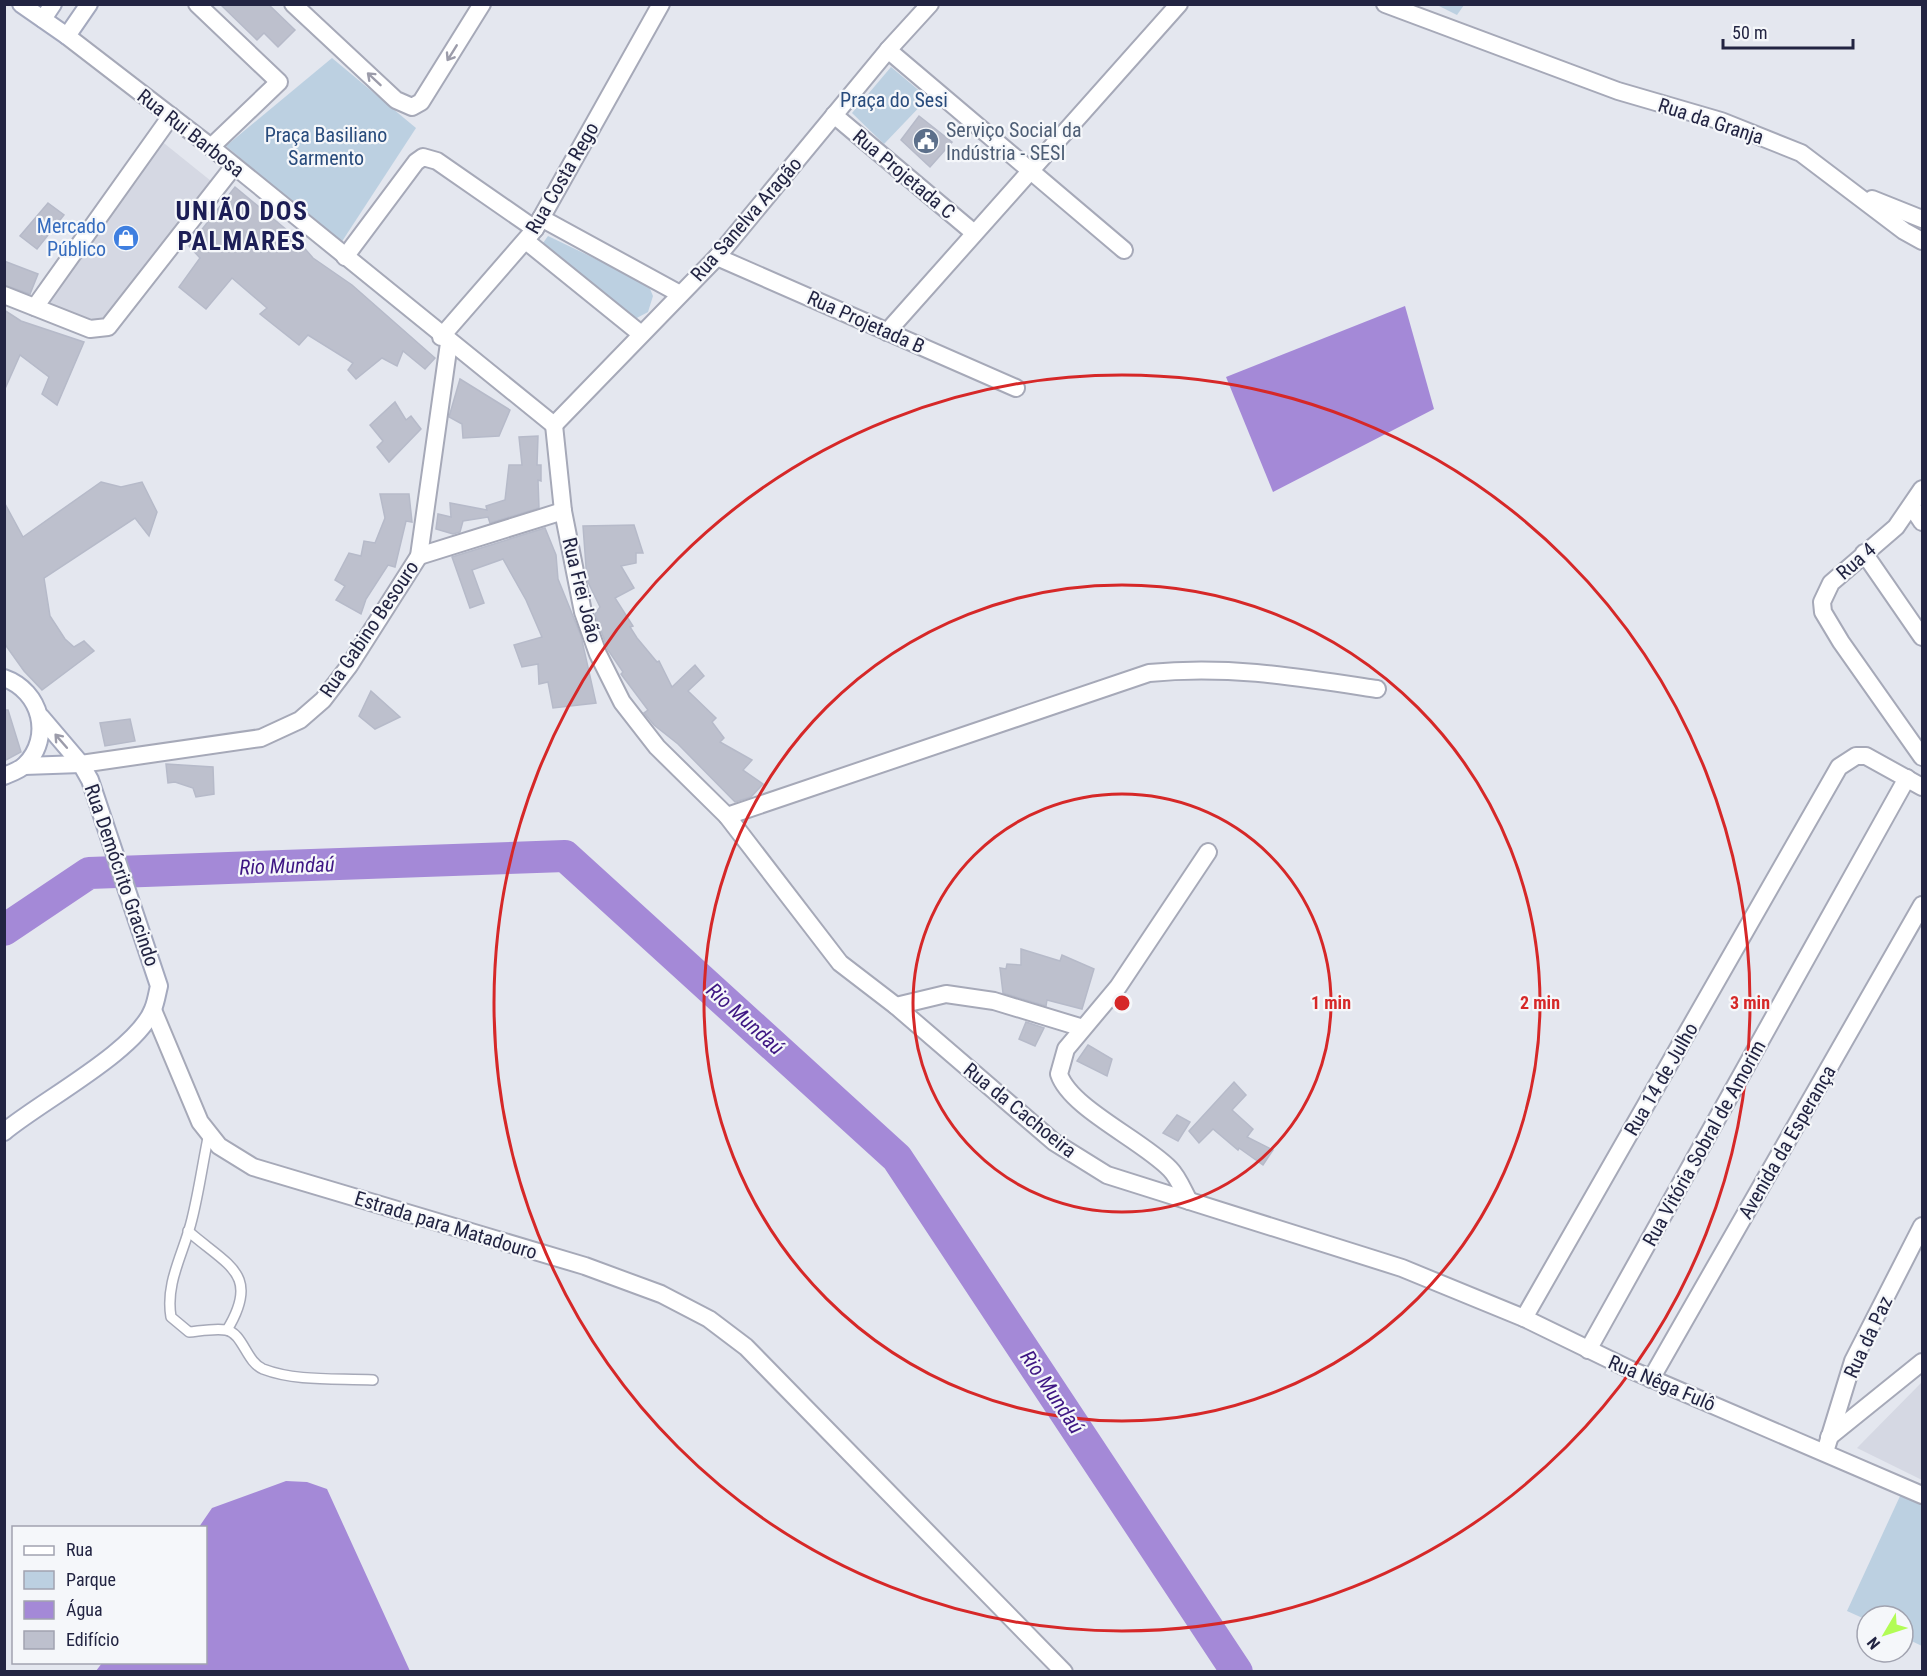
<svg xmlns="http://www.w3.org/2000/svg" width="1927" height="1676" font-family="'Roboto Condensed',sans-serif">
  <rect width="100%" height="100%" fill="#e4e7ef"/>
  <g fill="#d5d8e3">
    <path d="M160 140 211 181 99 328 44 303Z"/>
    <path d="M1922 1382V1480L1857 1448Z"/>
  </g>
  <g fill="#bcd0e1">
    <path d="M1437 5H1464L1457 15Z"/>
    <path d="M332 58 416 128 341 243 226 146Z"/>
    <path d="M891 67 928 98 884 144 852 113Z"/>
    <path d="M548 236 648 284 653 296 648 312 635 319 543 243Z"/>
    <path d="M1901 1494 1922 1504V1646L1903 1637V1616H1867V1620L1847 1611Z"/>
  </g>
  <g fill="#a489d7">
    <path d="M1405 306 1434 409 1273 492 1226 377Z"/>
    <path d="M286 1481 307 1482 327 1489 410 1671H96L102 1663 206 1662V1528L199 1527 212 1508Z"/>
  </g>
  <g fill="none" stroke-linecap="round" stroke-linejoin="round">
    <path stroke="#a489d7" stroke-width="32" d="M4 930 89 873 565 856 897 1158 1237 1672"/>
  </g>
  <g fill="#bdc0cd" stroke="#b6bac9" stroke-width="1.5">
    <path d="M220 4H268L295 30 278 47 264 33 257 40Z"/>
    <path d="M919 116 952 142 930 167 901 140Z"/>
    <path d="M235 187 294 236 313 258 352 285 435 358 425 369 403 351 397 366 382 358 356 379 348 370 353 363 308 335 299 345 260 314 267 308 232 278 206 309 179 287 200 258 189 246Z"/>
    <path d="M48 203 64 215 37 249 20 236Z"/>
    <path d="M4 261 38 274 30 294 4 285Z"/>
    <path d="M4 310 21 321 84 342 57 405 42 394 49 377 20 355 4 391Z"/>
    <path d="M460 379 510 410 499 436 463 438 462 424 449 417Z"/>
    <path d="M395 402 406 420 411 416 421 429 389 462 377 447 383 441 370 425Z"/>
    <path d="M538 436 537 465H541V481L538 480 539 508 490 523 488 517 463 521 460 532 453 534 436 529 438 514 451 517 450 503 487 510 486 506 505 500 509 465H522L519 437Z"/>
    <path d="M101 482 121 487 142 482 157 512 149 536 135 518 44 578 50 616 65 639 74 647 84 641 94 651 42 690 24 671 4 643V502L23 537Z"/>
    <path d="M380 494H409L412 522 406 521 395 567 388 565 366 599 361 614 336 600 345 586 335 580 349 553 361 556 364 541 375 543 385 518Z"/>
    <path d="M634 525 643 553H636V563L621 566 634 588 615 598 633 626 630 627 637 638 657 662 659 661 672 687 695 665 704 676 688 691 716 718 712 722 724 738 720 742 752 760 743 770 763 784 751 797 735 802 678 744 654 725 644 713 648 710 621 674 623 672 608 650 595 614 600 607 587 580 583 526Z"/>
    <path d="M545 528 556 555 558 579 581 636 596 703 553 708 548 682 539 684 538 664 522 667 514 645 542 637 526 600 503 559 472 570 484 603 470 608 452 557Z"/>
    <path d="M371 691 400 717 375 729 359 716Z"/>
    <path d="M4 710H8L21 752 4 761Z"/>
    <path d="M130 719 135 741 105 746 100 723Z"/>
    <path d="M166 764 213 767 214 794 196 797 193 788 175 782 168 783Z"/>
    <path d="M1021 949 1060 961 1062 955 1094 969 1082 1009 1047 1000 1046 1006 1003 993 1000 968 1006 969 1007 964 1021 965Z"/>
    <path d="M1026 1022 1044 1028 1035 1046 1019 1039Z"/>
    <path d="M1088 1045 1112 1059 1107 1076 1077 1061Z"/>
    <path d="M1234 1082 1246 1095 1232 1110 1253 1129 1247 1137 1273 1150 1263 1165 1239 1148 1238 1150 1213 1129 1199 1143 1189 1131Z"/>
    <path d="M1177 1115 1190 1122 1178 1141 1163 1133Z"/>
  </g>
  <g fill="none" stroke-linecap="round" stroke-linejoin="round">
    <g stroke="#a6a9b8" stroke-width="12">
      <g id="service">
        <path d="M209 1133C203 1161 199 1191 192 1219 184 1253 165 1282 171 1317L189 1332C200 1331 215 1328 226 1330 243 1333 246 1362 263 1369 297 1382 338 1378 373 1380"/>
        <path d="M188 1231C228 1266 261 1274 227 1330"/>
      </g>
    </g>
    <g stroke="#a6a9b8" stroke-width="20">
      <g id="minor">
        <path d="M197 4 279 82 211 147"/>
        <path d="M293 4 396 100 412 107 421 102 482 4"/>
        <path d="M1385 4 1618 91 1721 121 1801 153 1904 231 1922 241"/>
        <path d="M67 36 211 147 554 425"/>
        <path d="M888 50 1124 250"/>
        <path d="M834 115 973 232"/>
        <path d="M1872 199 1922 219"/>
        <path d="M541 218 680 294"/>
        <path d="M526 241 641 334"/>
        <path d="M345 257 416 162 423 157 437 161 535 229"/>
        <path d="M717 257 1016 388"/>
        <path d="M4 295 90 329 108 327 234 166"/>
        <path d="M35 307 171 116"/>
        <path d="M887 332 1179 4"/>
        <path d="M441 337 535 229 661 4"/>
        <path d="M554 425 563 511 583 612 598 654 622 702 657 747 727 816 840 963 896 1006 1054 1142 1107 1175 1402 1268 1524 1318 1629 1369 1922 1495"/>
        <path d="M554 425 717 257 888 50 930 4"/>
        <path d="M1922 489 1896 527 1831 583 1822 602 1823 612 1841 642 1922 757"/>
        <path d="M1912 507 1922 522"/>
        <path d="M1864 553 1922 637"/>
        <path d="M419 556 563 511"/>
        <path d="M81 764 261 738 300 720 323 700 349 666 419 556 449 343"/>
        <path d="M727 816 1149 673C1228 665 1298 677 1377 689"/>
        <path d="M896 1006 946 994 994 1001 1083 1028"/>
        <path d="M1189 1201C1183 1190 1178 1177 1170 1169 1142 1140 1070 1108 1059 1074L1066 1049 1118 987 1208 852"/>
        <path d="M1524 1318 1839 767 1856 756H1866L1922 787"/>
        <path d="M1588 1350 1907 778"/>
        <path d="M1651 1379 1922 905"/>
        <path d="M1829 1437 1922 1362"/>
        <path d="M1825 1452 1853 1361 1922 1226"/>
      </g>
    </g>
    <g stroke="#a6a9b8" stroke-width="20">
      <path id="tertiary" d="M153 1010 200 1122 219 1146 253 1167 585 1266 661 1294 709 1319 746 1347 1064 1672"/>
    </g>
    <g stroke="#a4a9be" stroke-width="20">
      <g id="secondary">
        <path d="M21 4 67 36 89 4"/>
        <path d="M43 19 53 4"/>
        <path d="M4 678C41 691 53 737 25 765 20 770 11 773 4 776"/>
        <path d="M24 766 81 764"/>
        <path d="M4 1132C41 1101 137 1051 153 1009 156 1002 157 994 159 986L90 780 81 764 41 717"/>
      </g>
    </g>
    <use href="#service" stroke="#fff" stroke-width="9"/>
    <use href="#minor" stroke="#fff" stroke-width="16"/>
    <use href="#tertiary" stroke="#fff" stroke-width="16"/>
    <use href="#secondary" stroke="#fff" stroke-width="16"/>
  </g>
  <defs><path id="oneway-shaft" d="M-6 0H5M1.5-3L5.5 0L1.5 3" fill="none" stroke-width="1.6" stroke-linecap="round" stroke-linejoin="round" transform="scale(1.5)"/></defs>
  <g stroke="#9c9caa">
    <use href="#oneway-shaft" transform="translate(452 53) rotate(122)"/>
    <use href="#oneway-shaft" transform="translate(374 79) rotate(-137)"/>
    <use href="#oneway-shaft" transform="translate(61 741) rotate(-131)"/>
  </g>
  <g fill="none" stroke="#d62828" stroke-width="3">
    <circle cx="1122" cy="1003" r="209"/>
    <circle cx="1122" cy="1003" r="418"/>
    <circle cx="1122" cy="1003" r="628"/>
  </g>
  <defs>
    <g id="civic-disc" transform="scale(1.35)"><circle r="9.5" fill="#5c6f8a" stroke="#f5f7fa"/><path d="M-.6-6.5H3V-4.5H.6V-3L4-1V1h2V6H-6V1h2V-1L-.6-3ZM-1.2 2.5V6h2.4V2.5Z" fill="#fff"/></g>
    <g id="shop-disc" transform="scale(1.35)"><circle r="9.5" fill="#3f7fe0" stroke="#f5f7fa"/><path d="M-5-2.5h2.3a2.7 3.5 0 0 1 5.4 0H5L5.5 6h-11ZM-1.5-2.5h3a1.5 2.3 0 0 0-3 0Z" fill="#fff"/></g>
  </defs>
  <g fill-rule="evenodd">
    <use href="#civic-disc" x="926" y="141"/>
    <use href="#shop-disc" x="126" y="238"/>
  </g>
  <g text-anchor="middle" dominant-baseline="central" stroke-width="4.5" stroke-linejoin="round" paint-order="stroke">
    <g font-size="20" fill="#284b7c" stroke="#f5f7fa">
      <text x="894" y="100">Praça do Sesi</text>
      <text x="326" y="135">Praça Basiliano<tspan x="326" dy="23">Sarmento</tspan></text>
    </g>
    <g font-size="20" fill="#222442" stroke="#f5f7fa">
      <text transform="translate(1711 121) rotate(18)">Rua da Granja</text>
      <text transform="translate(191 133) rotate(38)">Rua Rui Barbosa</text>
      <text transform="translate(904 174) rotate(40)">Rua Projetada C</text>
      <text transform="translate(562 178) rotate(-60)">Rua Costa Rego</text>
      <text transform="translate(746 219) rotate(-49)">Rua Sanelva Aragão</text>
      <text transform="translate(866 322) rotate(24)">Rua Projetada B</text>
      <text transform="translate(1856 561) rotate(-41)">Rua 4</text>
      <text transform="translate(582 590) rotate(76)">Rua Frei João</text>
      <text transform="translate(369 629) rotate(-56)">Rua Gabino Besouro</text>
      <text transform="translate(122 875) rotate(71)">Rua Demócrito Gracindo</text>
      <text transform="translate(1661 1079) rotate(-60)">Rua 14 de Julho</text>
      <text transform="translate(1020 1110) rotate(39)">Rua da Cachoeira</text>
      <text transform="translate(1787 1142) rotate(-60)">Avenida da Esperança</text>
      <text transform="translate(1704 1143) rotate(-61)">Rua Vitória Sobral de Amorim</text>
      <text transform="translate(446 1225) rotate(17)">Estrada para Matadouro</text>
      <text transform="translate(1868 1337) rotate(-65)">Rua da Paz</text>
      <text transform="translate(1662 1383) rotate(23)">Rua Nêga Fulô</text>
    </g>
    <g font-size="20" fill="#4e5e75" stroke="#f5f7fa" text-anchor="start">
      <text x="946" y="130">Serviço Social da<tspan x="946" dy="23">Indústria - SESI</tspan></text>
    </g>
    <g font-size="20" fill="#366cbe" stroke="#f5f7fa" text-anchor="end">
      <text x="106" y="226">Mercado<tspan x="106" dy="23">Público</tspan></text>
    </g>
    <g font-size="21" font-style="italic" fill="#3e1683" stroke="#f5f7fa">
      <text transform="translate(287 866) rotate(-2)">Rio Mundaú</text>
      <text transform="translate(745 1019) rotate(42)">Rio Mundaú</text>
      <text transform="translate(1052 1392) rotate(56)">Rio Mundaú</text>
    </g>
    <g font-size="26" font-weight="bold" letter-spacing="1.5" fill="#1c1e56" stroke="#f5f7fa">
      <text x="242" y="211">UNIÃO DOS<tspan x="242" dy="30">PALMARES</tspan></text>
    </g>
  </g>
  <circle cx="1122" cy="1003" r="9" fill="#d62828" stroke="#f5f7fa" stroke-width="3"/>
  <g font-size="18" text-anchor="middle" font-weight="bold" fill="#d62828" stroke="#f5f7fa" stroke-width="4.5" stroke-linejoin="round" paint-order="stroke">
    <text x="1331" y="1009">1 min</text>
    <text x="1540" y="1009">2 min</text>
    <text x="1750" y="1009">3 min</text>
  </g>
  <rect width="1927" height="1676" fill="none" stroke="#222442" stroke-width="12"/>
  <rect x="12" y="1526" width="195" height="138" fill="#f5f7fa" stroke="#a1a3b0" stroke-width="1.5"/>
  <rect x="24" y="1546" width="30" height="9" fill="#ffffff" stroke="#a1a3b0" stroke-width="1.5"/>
  <text x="66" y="1556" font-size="18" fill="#222442">Rua</text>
  <rect x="24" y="1571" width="30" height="18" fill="#bcd0e1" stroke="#a1a3b0" stroke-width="1.5"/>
  <text x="66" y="1586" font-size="18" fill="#222442">Parque</text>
  <rect x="24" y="1601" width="30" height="18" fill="#a489d7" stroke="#a1a3b0" stroke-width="1.5"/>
  <text x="66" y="1616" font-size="18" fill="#222442">Água</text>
  <rect x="24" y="1631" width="30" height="18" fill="#bdc0cd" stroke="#a1a3b0" stroke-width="1.5"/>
  <text x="66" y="1646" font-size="18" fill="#222442">Edifício</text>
  <g transform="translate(1885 1634) rotate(231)"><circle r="28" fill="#f5f7fa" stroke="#a1a3b0" stroke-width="1.5"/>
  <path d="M0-4.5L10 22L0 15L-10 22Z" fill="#b2fc55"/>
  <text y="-9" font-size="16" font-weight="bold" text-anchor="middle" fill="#222442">N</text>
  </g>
  <path d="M1723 39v9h130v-9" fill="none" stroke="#222442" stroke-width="3"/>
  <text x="1732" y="39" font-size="18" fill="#222442" stroke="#f5f7fa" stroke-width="4.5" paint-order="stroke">50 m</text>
</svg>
